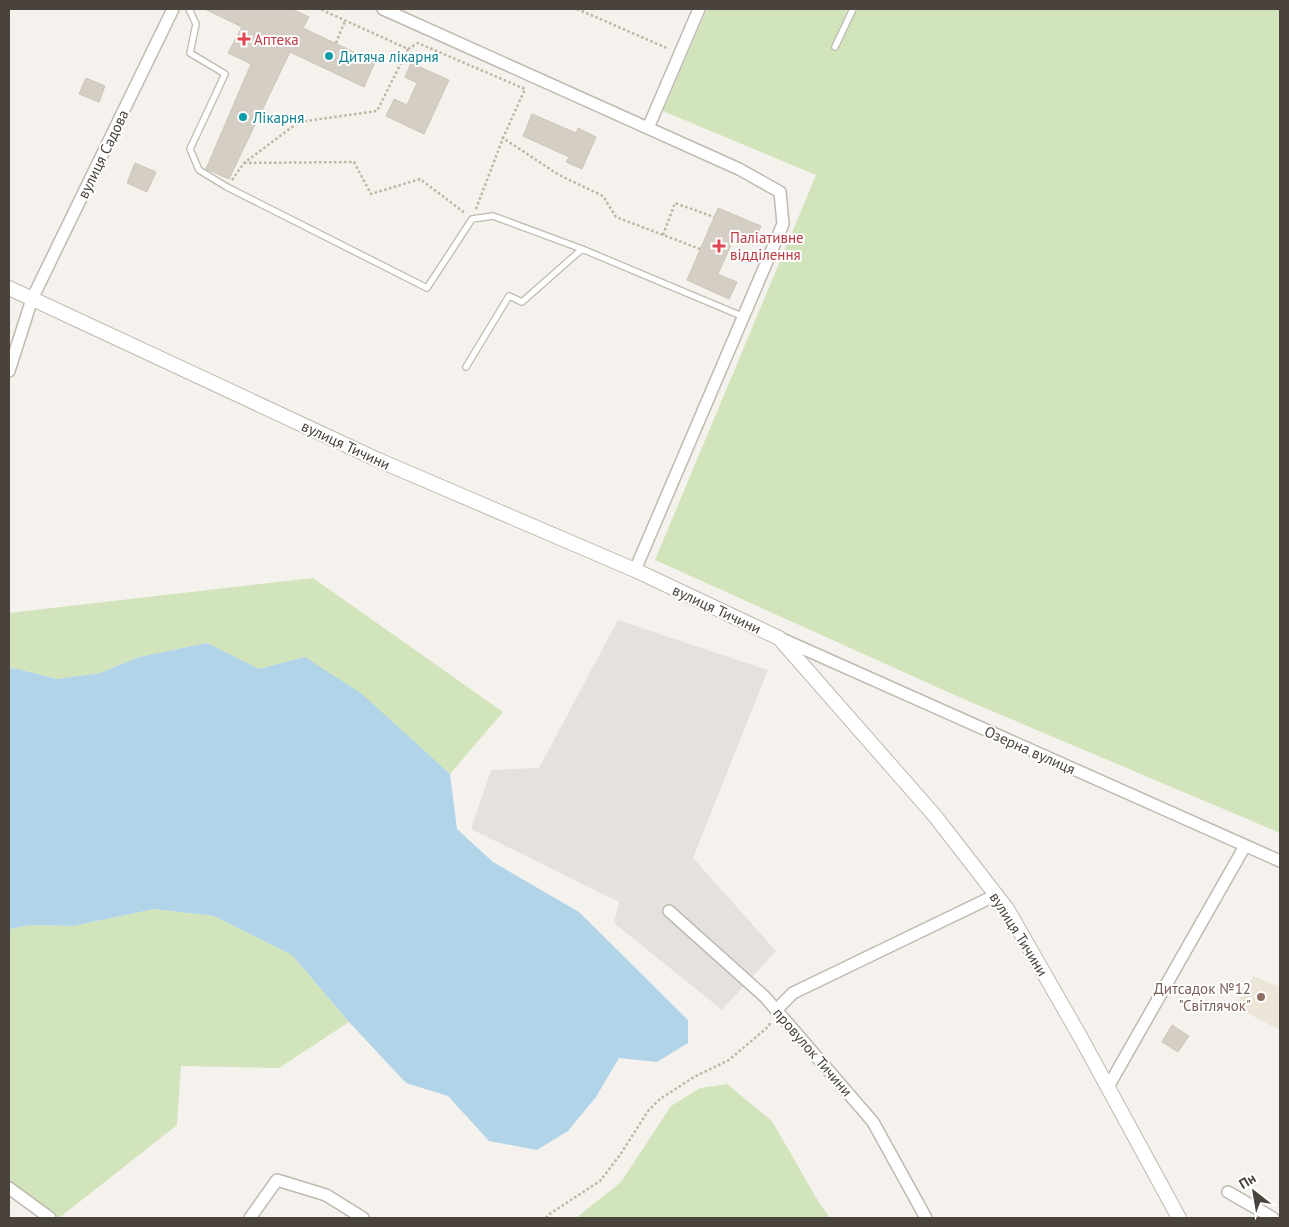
<svg xmlns="http://www.w3.org/2000/svg" width="1289" height="1227" font-family="'PT Sans',sans-serif">
  <rect width="100%" height="100%" fill="#f5f2ed"/>
  <path fill="#e5e2de" d="M618 620 768 670 693 858 776 951 722 1010 614 923 619 902 471 829 491 770 539 768Z"/>
  <path fill="#ece6d9" d="M1253 976 1280 987V1030L1235 1007Z"/>
  <g fill="#d2e4bb">
    <path d="M707 9H1280V833L959 697 655 560 816 175 663 111Z"/>
    <path d="M313 578 503 712 450 774 409 738 305 657 259 669 207 643 139 657 100 673 57 679 18 669 9 668V613Z"/>
    <path d="M154 909 214 916 292 955 349 1022 279 1068 181 1066 177 1125 59 1218H50L9 1188V929L31 925 73 926Z"/>
    <path d="M727 1084 772 1121 818 1201 830 1218H576L621 1182 671 1106 700 1088Z"/>
  </g>
  <path fill="#b1d4e9" d="M207 643 259 669 305 657 362 694 450 774 457 829 493 862 579 912 688 1020V1043L657 1062 619 1058 596 1097 568 1131 537 1150 489 1141 448 1096 406 1083 349 1022 292 955 214 916 154 909 73 926 31 925 9 929V668L18 669 57 679 100 673 139 657Z"/>
  <g fill="#d5cec4" stroke="#cfc5b7">
    <path d="M205 9H292L309 17 303 28 375 62 364 87 290 52 229 179 206 169 251 64 228 53 242 27Z"/>
    <path d="M411 63 449 80 424 134 386 116 394 99 407 105 417 83 405 77Z"/>
    <path d="M86 78 105 86 99 102 79 94Z"/>
    <path d="M532 114 576 133 578 128 596 137 582 169 566 162 569 157 523 136Z"/>
    <path d="M135 163 156 172 147 192 127 183Z"/>
    <path d="M718 208 761 226 753 245 735 236 718 274 737 282 729 299 687 280Z"/>
    <path d="M1172 1025 1189 1036 1178 1052 1162 1042Z"/>
  </g>
  <g fill="none" stroke-linecap="round" stroke-linejoin="round">
    <g stroke="#bfbab0" stroke-width="8">
      <g id="service">
        <path d="M189 9 196 24 190 53 225 74 190 149 199 170 227 187 427 288 472 219 493 216 582 249"/>
        <path d="M835 47 853 9"/>
        <path d="M466 367 509 296 522 302 582 249 744 317"/>
      </g>
    </g>
    <g stroke="#bfbab0" stroke-width="14">
      <g id="minor">
        <path d="M383 9 739 169 780 192 783 224 635 570"/>
        <path d="M648 128 699 9"/>
        <path d="M9 371 32 299 173 9"/>
        <path d="M782 639 1280 861"/>
        <path d="M669 911 765 997 873 1122 926 1218"/>
        <path d="M776 1010 793 993 996 895"/>
        <path d="M1108 1087 1245 846"/>
        <path d="M9 1188 50 1218"/>
        <path d="M1228 1192 1273 1218"/>
        <path d="M250 1218 277 1180 326 1195 363 1218"/>
      </g>
    </g>
    <g stroke="#bfbab0" stroke-width="16">
      <path id="tertiary" d="M9 288 376 459 635 570 779 638 935 816 1007 909 1081 1038 1179 1218"/>
    </g>
    <g stroke="#c0b5a3" stroke-width="2.5" stroke-dasharray="2.5 2.5" stroke-linecap="butt">
      <path d="M577 9 669 49"/>
      <path d="M336 43 345 21"/>
      <path d="M408 49 418 43 525 89 503 138 559 175 603 196 616 217 700 249"/>
      <path d="M244 163 354 162 371 194 420 179 465 213"/>
      <path d="M232 180 244 163 299 122 377 111 408 49 320 9"/>
      <path d="M476 209 503 138"/>
      <path d="M663 235 675 203 714 217"/>
      <path d="M546 1218 548 1215 600 1181 620 1155 648 1111 660 1099 694 1077 729 1060 769 1026 770 1023"/>
    </g>
    <use href="#service" stroke="#fff" stroke-width="5.5"/>
    <use href="#minor" stroke="#fff" stroke-width="11"/>
    <use href="#tertiary" stroke="#fff" stroke-width="14"/>
  </g>
  <g fill="#e0444e" stroke="#fff" stroke-width="2">
    <path d="M241.5 31.5h5v5h5v5h-5v5h-5v-5h-5v-5h5z"/>
    <path d="M716.5 238.5h5v5h5v5h-5v5h-5v-5h-5v-5h5z"/>
  </g>
  <g fill="#0f9aa8" stroke="#fff" stroke-width="2">
    <circle cx="329" cy="56" r="5"/>
    <circle cx="243" cy="117" r="5"/>
  </g>
  <circle fill="#8d6e63" stroke="#fff" stroke-width="2" cx="1261" cy="997" r="5"/>
  <g text-anchor="middle" dominant-baseline="central" stroke-width="4" stroke-linejoin="round" paint-order="stroke">
    <g font-size="15" fill="#be3a42" stroke="#fff" text-anchor="start">
      <text x="254" y="39">Аптека</text>
      <text x="730" y="237">Паліативне<tspan x="730" dy="17">відділення</tspan></text>
    </g>
    <g font-size="15" fill="#0d838f" stroke="#fff" text-anchor="start">
      <text x="339" y="56">Дитяча лікарня</text>
      <text x="253" y="117">Лікарня</text>
    </g>
    <g font-size="15" fill="#49433b" stroke="#fff">
      <text transform="translate(103 154) rotate(-64)">вулиця Садова</text>
      <text transform="translate(346 445) rotate(25)">вулиця Тичини</text>
      <text transform="translate(717 609) rotate(25)">вулиця Тичини</text>
      <text transform="translate(1030 750) rotate(24)">Озерна вулиця</text>
      <text transform="translate(1019 934) rotate(58)">вулиця Тичини</text>
      <text transform="translate(813 1052) rotate(49)">провулок Тичини</text>
    </g>
    <g font-size="15" fill="#785e54" stroke="#fff" text-anchor="end">
      <text x="1251" y="988">Дитсадок №12<tspan x="1251" dy="17">"Світлячок"</tspan></text>
    </g>
  </g>
  <rect width="1289" height="1227" fill="none" stroke="#49433b" stroke-width="20"/>
  <g transform="translate(1254 1192) rotate(329)" stroke="#ffffff" stroke-width="4" paint-order="stroke">
  <path d="M0-4L9 19L0 12L-9 19Z" fill="#49433b"/>
  <text y="-8" font-size="14" font-weight="bold" text-anchor="middle" fill="#49433b">Пн</text>
  </g>
</svg>
